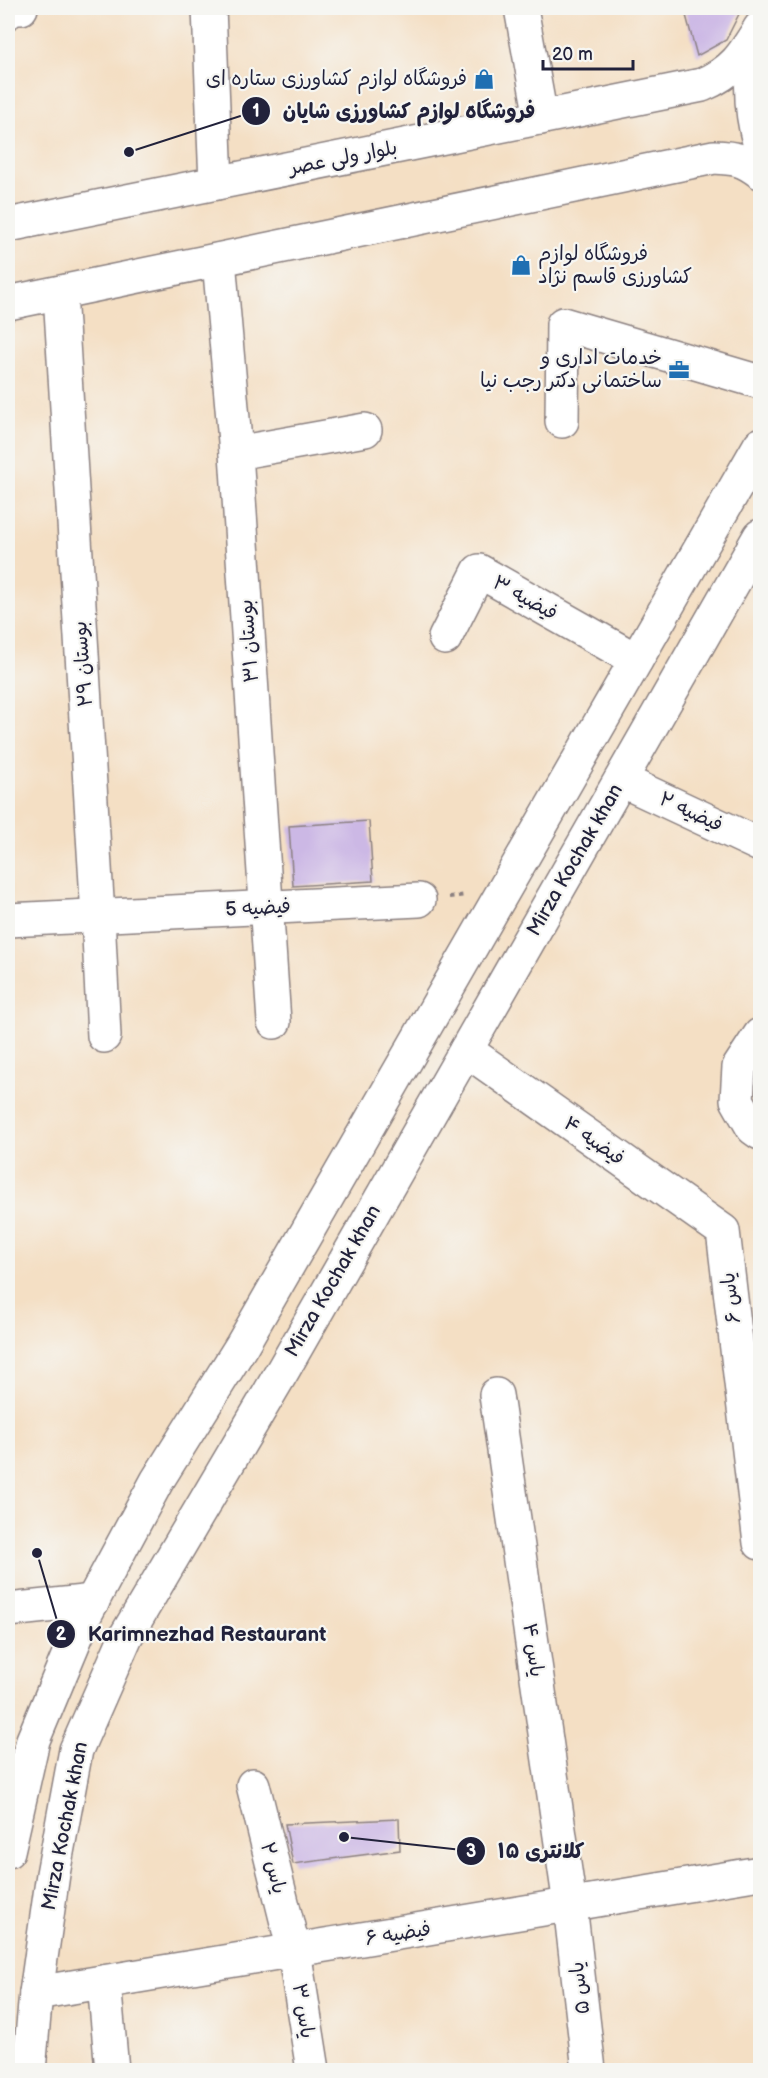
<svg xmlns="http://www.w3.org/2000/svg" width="768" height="2078" font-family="'Balsamiq Sans','Playpen Sans Arabic',sans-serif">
  <rect width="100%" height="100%" fill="#f6f6f2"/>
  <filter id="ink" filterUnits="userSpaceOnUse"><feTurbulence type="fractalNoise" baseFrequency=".0167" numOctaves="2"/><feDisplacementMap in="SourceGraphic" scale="12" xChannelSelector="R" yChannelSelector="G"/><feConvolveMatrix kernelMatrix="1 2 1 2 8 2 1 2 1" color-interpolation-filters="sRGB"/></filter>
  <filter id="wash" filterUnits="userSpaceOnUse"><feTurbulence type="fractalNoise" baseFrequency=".008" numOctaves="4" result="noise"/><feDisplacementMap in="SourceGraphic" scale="24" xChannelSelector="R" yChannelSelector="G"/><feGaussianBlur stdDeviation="1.35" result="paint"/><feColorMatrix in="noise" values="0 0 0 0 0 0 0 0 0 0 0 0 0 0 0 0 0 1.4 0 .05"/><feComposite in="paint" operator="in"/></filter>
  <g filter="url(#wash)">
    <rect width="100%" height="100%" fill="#f4dfc4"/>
    <g id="blocks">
      <g fill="#ccb8e5">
        <path d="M684 8H742L726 40 697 56Z"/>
        <path d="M369 821 373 881 293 886 289 826Z"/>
        <path d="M399 1819 400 1850 293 1864 285 1824Z"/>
      </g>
    </g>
  </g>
  <g filter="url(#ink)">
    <use href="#blocks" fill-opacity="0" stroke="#8b8080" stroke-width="1.5"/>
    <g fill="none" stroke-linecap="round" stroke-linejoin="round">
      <g stroke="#8b8080" stroke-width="36">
        <g id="minor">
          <path d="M209 8 216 183"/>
          <path d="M521 8 541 118"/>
          <path d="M8 12 12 8H21"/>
          <path d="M219 260 236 453 274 1022"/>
          <path d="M60 293 98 916 104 1036"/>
          <path d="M562 421 563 324 760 382"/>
          <path d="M236 453 365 430"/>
          <path d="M445 638 479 571 636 660"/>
          <path d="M621 780 760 845"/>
          <path d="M8 920 419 900"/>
          <path d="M760 1035 739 1067 737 1100 753 1128 760 1133"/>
          <path d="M466 1050 723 1231 760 1543"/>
          <path d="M496 1395 570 1905 589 2070"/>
          <path d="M8 1610 93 1601"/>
          <path d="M253 1785 294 1951 313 2070"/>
          <path d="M104 1982 112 2070"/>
          <path d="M36 1993 760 1873"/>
        </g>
      </g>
      <g stroke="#8b8080" stroke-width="36">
        <g id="primary">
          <path d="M758 38C748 75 750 110 760 146"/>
          <path d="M8 225 702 85C733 72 743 56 760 28"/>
          <path d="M8 303 714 157C735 158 743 159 760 172"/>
          <path d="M8 1851 33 1740 86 1613 157 1481 242 1345 760 445"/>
          <path d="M29 2070 36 1993 53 1874 76 1750 126 1636 283 1370 760 536"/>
        </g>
      </g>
      <path stroke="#8b8080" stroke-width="4" stroke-dasharray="4.5 4.5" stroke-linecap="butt" d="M449 897 466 895"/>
      <use href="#minor" stroke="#fff" stroke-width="33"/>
      <use href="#primary" stroke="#fff" stroke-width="33"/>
    </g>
  </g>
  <defs>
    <g id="shop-bare" transform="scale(1.62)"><path d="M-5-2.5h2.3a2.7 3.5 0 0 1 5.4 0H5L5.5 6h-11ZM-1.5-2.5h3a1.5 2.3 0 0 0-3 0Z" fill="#1f6fb2" stroke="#f6f6f2" stroke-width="2.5" paint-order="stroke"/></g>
    <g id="office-bare" transform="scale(1.62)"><path d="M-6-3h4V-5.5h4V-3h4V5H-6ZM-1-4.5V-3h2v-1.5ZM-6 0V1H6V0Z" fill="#1f6fb2" stroke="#f6f6f2" stroke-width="2.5" paint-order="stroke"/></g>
  </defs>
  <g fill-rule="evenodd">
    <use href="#shop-bare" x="484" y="79"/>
    <use href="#shop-bare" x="521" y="265"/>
    <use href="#office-bare" x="679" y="370"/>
  </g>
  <g text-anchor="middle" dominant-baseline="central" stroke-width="4.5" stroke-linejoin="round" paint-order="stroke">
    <g font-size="20" fill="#22223b" stroke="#f6f6f2" text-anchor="end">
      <text x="467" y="79">فروشگاه لوازم کشاورزی ستاره ای</text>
      <text x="538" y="254" text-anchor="start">فروشگاه لوازم<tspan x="538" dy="23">کشاورزی قاسم نژاد</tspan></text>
      <text x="662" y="358">خدمات اداری و<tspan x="662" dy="23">ساختمانی دکتر رجب نیا</tspan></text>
    </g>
    <g font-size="20" fill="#22223b" stroke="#f6f6f2">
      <text transform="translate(343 158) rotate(-11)">بلوار ولی عصر</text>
      <text transform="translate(525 598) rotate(29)">فیضیه ۳</text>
      <text transform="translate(249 641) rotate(-94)">بوستان ۳۱</text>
      <text transform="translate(83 664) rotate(-94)">بوستان ۲۹</text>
      <text transform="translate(691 812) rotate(25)">فیضیه ۲</text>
      <text transform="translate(575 860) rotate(-60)">Mirza Kochak khan</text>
      <text transform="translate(258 908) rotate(-3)">فیضیه 5</text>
      <text transform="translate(594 1141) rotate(35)">فیضیه ۴</text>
      <text transform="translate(333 1281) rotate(-60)">Mirza Kochak khan</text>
      <text transform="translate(731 1298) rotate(-97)">یاس ۶</text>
      <text transform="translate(533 1650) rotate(82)">یاس ۴</text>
      <text transform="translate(65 1826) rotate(-79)">Mirza Kochak khan</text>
      <text transform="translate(273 1868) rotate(76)">یاس ۲</text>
      <text transform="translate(398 1934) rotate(-9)">فیضیه ۶</text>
      <text transform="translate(580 1988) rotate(-97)">یاس ۵</text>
      <text transform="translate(303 2011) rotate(81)">یاس ۳</text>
    </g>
  </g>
  <path fill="none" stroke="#22223b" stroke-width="2" d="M129 152L256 111M37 1553L61 1634M344 1837L471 1851"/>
  <g fill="#22223b" stroke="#f6f6f2" stroke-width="2">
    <circle cx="129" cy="152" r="6"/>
    <circle cx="37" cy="1553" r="6"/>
    <circle cx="344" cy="1837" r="6"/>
    <circle cx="256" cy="111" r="15"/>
    <circle cx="61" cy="1634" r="15"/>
    <circle cx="471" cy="1851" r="15"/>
  </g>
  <g font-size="18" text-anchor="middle" font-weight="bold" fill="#fff">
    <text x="256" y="117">1</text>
    <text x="61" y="1640">2</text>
    <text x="471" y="1857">3</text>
  </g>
  <g font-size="21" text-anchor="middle" font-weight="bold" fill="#22223b" stroke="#f6f6f2" stroke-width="4.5" stroke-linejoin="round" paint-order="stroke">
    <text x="409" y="118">فروشگاه لوازم کشاورزی شایان</text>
    <text x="207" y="1641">Karimnezhad Restaurant</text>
    <text x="541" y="1858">کلانتری ۱۵</text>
  </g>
  <rect width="768" height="2078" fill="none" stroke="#f6f6f2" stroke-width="30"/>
  <path d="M543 60v9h90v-9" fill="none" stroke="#22223b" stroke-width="3"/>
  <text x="552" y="60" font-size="18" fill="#22223b" stroke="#f6f6f2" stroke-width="4.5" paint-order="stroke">20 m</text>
</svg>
